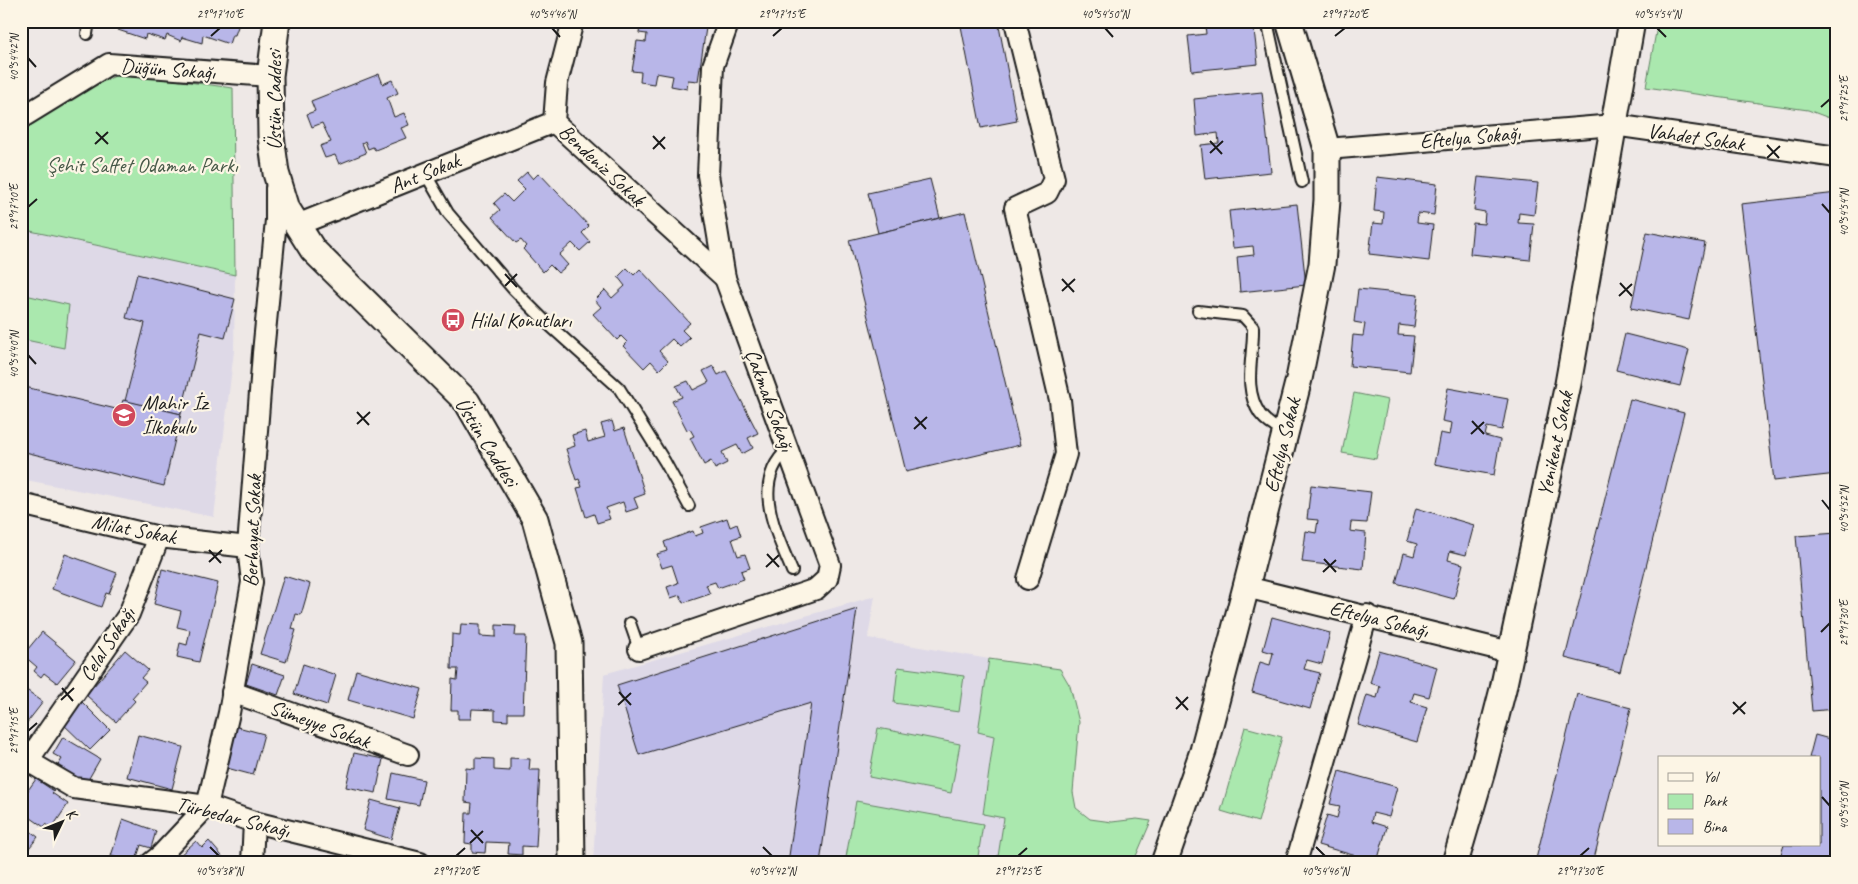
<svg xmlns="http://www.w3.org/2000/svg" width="1858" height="884" font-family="Caveat,sans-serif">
  <rect width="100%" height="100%" fill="#eee8e6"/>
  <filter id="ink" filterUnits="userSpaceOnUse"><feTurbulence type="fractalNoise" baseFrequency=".02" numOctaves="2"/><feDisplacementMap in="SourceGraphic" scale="10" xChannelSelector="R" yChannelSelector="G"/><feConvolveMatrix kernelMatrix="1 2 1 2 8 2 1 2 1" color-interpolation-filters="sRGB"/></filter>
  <g filter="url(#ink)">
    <g fill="#ded9e7">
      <path d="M21 229 235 275 234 351 214 517 21 479Z"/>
      <path d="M875 596 868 638 989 659 978 731 994 735 983 813 1004 818 997 863H593L604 674Z"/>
    </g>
    <g fill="#aae8ae" stroke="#638265">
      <path d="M1658 21H1837V121L1808 110 1646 87Z"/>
      <path d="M122 73 233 88 235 275 21 229V118Z"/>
      <path d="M21 294 69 305 64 348 21 339Z"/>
      <path d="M1354 393 1388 400 1376 459 1342 453Z"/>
      <path d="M989 659 1060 669 1070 686 1079 722 1073 792 1076 808 1090 819 1112 822 1137 819 1151 821 1133 863H997L1004 818 983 814 994 736 978 732Z"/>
      <path d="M898 667 964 676 959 712 894 703Z"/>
      <path d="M1245 727 1282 737 1258 822 1221 811Z"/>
      <path d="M878 728 960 744 951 793 869 777Z"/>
      <path d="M856 801 983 824 977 863H845Z"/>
    </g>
    <g fill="#b8b6e8" stroke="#1c1c1c">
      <path d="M121 21H240L235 35H232L229 44 203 35 202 43 182 37 181 41 167 35 165 40 146 34 145 39 118 30Z"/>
      <path d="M641 21H707L698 81 688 80 687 89 671 86 673 76 656 73 654 84 640 82 641 72 632 71 637 41 646 42 647 34 639 33Z"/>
      <path d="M960 21H998L1017 121 981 128Z"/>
      <path d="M1184 21H1253L1258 64 1192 71 1188 36 1206 34 1205 25 1185 27Z"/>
      <path d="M379 74 383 84 392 80 398 93 387 98 394 117 404 113 409 125 401 128 406 138 375 150 373 147 368 149 365 141 362 143 366 153 339 164 335 155 325 158 320 146 331 142 322 123 312 127 307 114 315 111 311 101Z"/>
      <path d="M1262 92 1271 172 1205 179 1201 145 1219 143 1218 133 1197 136 1194 99Z"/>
      <path d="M527 172 533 179 539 173 589 226 582 233 590 242 580 251 572 243 559 255 568 265 558 273 550 265 543 272 523 249 526 246 521 240 516 243 492 217 500 210 494 203 504 194 512 202 525 189 517 181Z"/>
      <path d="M1377 177 1437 184 1434 215 1418 213 1417 223 1433 225 1429 261 1369 254 1373 223 1383 224 1384 212 1374 211Z"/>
      <path d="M1478 177 1538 183 1534 215 1519 213 1518 223 1534 224 1530 260 1470 254 1473 223 1484 224 1485 212 1474 210Z"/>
      <path d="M930 179 940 218 878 233 868 193Z"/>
      <path d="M1837 193V474L1774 481 1741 204Z"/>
      <path d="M1297 204 1306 285 1240 292 1237 257 1254 255 1253 246 1233 248 1229 211Z"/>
      <path d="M965 212 1020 445 906 472 849 240Z"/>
      <path d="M1647 232 1705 243 1689 320 1631 308Z"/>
      <path d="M627 268 634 275 640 269 690 323 682 330 690 338 680 347 672 339 659 351 668 361 659 370 651 361 644 368 623 346 627 342 621 336 617 340 593 314 601 307 595 300 605 290 612 298 625 286 618 277Z"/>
      <path d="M137 274 235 299 225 338 201 332 181 414 125 401 145 323 126 318Z"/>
      <path d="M1358 289 1418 295 1414 327 1399 325 1398 335 1414 336 1410 372 1350 366 1353 335 1363 336 1365 324 1354 322Z"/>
      <path d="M1625 334 1689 350 1680 386 1616 370Z"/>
      <path d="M713 366 718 375 726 371 758 433 748 438 753 448 742 454 737 445 722 452 727 463 715 469 711 461 704 465 690 438 694 436 690 429 687 430 672 401 682 397 676 386 688 381 693 390 709 382 703 371Z"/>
      <path d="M21 386 120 410 123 400 181 414 164 486 21 451Z"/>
      <path d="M1448 388 1508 399 1502 430 1487 427 1485 436 1500 440 1494 475 1434 464 1440 433 1450 435 1452 423 1442 421Z"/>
      <path d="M1630 399 1684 413 1620 672 1565 658Z"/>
      <path d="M612 421 615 431 624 428 645 494 634 498 638 508 626 512 623 502 606 508 610 519 597 523 594 514 586 517 577 488 582 487 579 479 576 480 566 449 575 446 572 435 585 431 588 442 605 437 601 424Z"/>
      <path d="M1311 485 1371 492 1367 523 1351 522 1350 531 1366 533 1363 569 1302 562 1306 531 1316 533 1318 520 1307 519Z"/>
      <path d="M1416 508 1474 525 1466 555 1450 551 1448 560 1463 564 1454 599 1396 583 1404 553 1414 556 1417 544 1407 541Z"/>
      <path d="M727 518 730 527 737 524 741 536 732 539 738 556 745 554 750 568 741 571 744 579 718 588 715 582 706 585 710 594 683 603 680 595 671 598 667 587 678 583 672 565 662 568 657 554 667 551 664 542 693 531 695 536 703 533 701 527Z"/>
      <path d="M1837 533V709L1812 711 1796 536Z"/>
      <path d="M65 554 117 573 109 594 106 593 101 607 52 589Z"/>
      <path d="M162 569 218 583 199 662 177 657 180 643 187 645 190 630 177 627 181 611 154 604Z"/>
      <path d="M284 576 310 584 301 615 296 614 292 629 296 630 286 662 260 654Z"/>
      <path d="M857 609 820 863H788L811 703 639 755 617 685Z"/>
      <path d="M1272 617 1330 633 1322 664 1307 660 1304 669 1320 673 1310 709 1252 692 1260 662 1270 665 1273 653 1263 650Z"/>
      <path d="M461 624 480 625V636L496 637V625L516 626 515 636H526L523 713H508V721L495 720V710L472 709 471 719H458V710H451L452 679 457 680 458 669H451L452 634 460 635Z"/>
      <path d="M42 632 76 660 57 683 44 673 41 677 34 671 37 667 23 655Z"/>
      <path d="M125 650 148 670 141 678 146 682 132 698 135 701 116 722 86 695Z"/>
      <path d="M1379 651 1437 667 1429 697 1414 693 1411 702 1427 707 1417 742 1358 725 1367 695 1377 698 1380 686 1370 683Z"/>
      <path d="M252 664 285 675 278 695 246 684Z"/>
      <path d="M303 664 336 675 327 705 294 694Z"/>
      <path d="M356 670 422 689 413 719 348 700Z"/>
      <path d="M21 686 43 702 22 729H21Z"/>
      <path d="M1577 694 1631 708 1593 863H1535Z"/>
      <path d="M79 699 110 730 90 750 59 720Z"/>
      <path d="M234 726 264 734 253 775 223 767Z"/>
      <path d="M138 735 183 747 172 789 127 777Z"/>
      <path d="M1815 735 1837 741V833L1828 863H1778L1784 845H1819V758H1809Z"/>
      <path d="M63 737 100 759 84 787 55 770 62 759 53 754Z"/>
      <path d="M354 753 383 759 376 793 346 787Z"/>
      <path d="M475 758 494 759V770L510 771V758L530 759 529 770H540L536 847 522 846V855L508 854 509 843 486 842 485 853 472 852V844L465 843 466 813H471L472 803 465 802 466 768 475 769Z"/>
      <path d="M1339 771 1397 787 1389 817 1373 813 1371 822 1387 827 1377 862 1318 845 1327 815 1337 818 1340 806 1330 804Z"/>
      <path d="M393 773 424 780 419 805 388 799Z"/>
      <path d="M36 779 54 791 52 793 68 804 52 828 46 824 44 827 21 811V800Z"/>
      <path d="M371 800 400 808 391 839 363 830Z"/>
      <path d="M123 819 156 831 151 848 141 845 135 863 111 856Z"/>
      <path d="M21 824 38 837 21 858Z"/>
      <path d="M196 841 202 848 209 841 227 862 171 863Z"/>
    </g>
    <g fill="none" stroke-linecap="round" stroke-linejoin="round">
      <g stroke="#1c1c1c" stroke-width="14">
        <g id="service">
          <path d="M1267 21 1302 182"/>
          <path d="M87 34 89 21"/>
          <path d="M425 173 448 213 513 289 548 324 619 388 665 462 689 506"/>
          <path d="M1198 311 1243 316 1253 327C1254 357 1242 387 1260 414 1267 423 1274 428 1285 431"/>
          <path d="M788 449C750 483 776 532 792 571"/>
          <path d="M630 623 639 649"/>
        </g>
      </g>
      <g stroke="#1c1c1c" stroke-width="24">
        <g id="minor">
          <path d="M573 21 557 83 554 122 725 278"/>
          <path d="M1015 21 1054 179 1047 193 1015 208 1060 400 1066 454 1028 579"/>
          <path d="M21 118 109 64 270 76"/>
          <path d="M1327 149 1614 125 1837 157"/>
          <path d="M297 225 554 122"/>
          <path d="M21 504 159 537 248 547"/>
          <path d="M1246 587 1510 652"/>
          <path d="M639 649 816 589 827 579 830 565 725 278 708 175 713 66 729 21"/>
          <path d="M232 692 408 755"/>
          <path d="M21 757 74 788 207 806 254 822 420 863"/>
          <path d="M21 766 27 762 129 614 159 537"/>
          <path d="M151 863 161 855 207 806 229 713 252 582 248 547 263 353 276 220V188"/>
          <path d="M252 863 254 822"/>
          <path d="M1296 863 1367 615"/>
        </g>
      </g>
      <g stroke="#1c1c1c" stroke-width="29">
        <g id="tertiary">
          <path d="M277 21 270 76 271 136 276 173 287 209 313 250 467 402 535 519 569 643 572 863"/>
          <path d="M1164 863 1203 751 1246 587 1299 379 1322 264 1327 200V149L1289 21"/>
          <path d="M1455 863 1482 771 1503 689 1568 384 1632 21"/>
        </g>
      </g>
      <use href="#service" stroke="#fcf5e5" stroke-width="10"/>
      <use href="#minor" stroke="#fcf5e5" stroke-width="20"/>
      <use href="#tertiary" stroke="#fcf5e5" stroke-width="25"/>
    </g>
  </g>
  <path fill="none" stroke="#1c1c1c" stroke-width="2" d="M552 28 560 37M1105 28 1113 37M1657 28 1666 37M211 36 220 28M773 36 782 28M1335 36 1345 28M28 58 36 67M1821 107 1830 99M96 132 108 144M653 136 665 149M1210 141 1222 154M95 144 108 132M1767 145 1779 158M653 149 665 137M1210 153 1223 141M1767 158 1780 146M1822 204 1830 213M28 207 37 199M505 274 517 287M1062 279 1074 292M1620 283 1632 296M505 286 517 274M1062 291 1075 279M1619 296 1632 284M28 355 36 364M357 412 369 425M915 417 926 429M1472 421 1484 434M357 424 370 412M914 429 927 417M1471 434 1484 422M1822 500 1830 510M209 550 221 563M767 554 779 567M1324 559 1336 572M209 562 222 550M766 567 779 555M1323 572 1336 560M1821 632 1830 623M62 688 73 701M619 692 631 705M1176 697 1188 710M61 700 74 688M1733 702 1745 714M618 705 631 693M1176 709 1188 697M1733 714 1746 702M28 731 37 723M1822 797 1830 806M471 830 483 843M470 843 483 831M210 847 219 856M763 847 772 856M1316 847 1325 856M456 856 465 848M1018 856 1027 848M1580 856 1589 848"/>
  <defs>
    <g id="bus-disc" transform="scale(1.25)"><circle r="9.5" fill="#d1495b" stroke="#fcf5e5"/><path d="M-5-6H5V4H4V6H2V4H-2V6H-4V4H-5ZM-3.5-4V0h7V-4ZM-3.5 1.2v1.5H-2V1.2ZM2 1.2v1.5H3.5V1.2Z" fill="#fff"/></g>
    <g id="school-disc" transform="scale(1.25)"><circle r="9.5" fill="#d1495b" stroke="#fcf5e5"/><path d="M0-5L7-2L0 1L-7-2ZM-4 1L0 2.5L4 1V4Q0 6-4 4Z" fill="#fff"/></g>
  </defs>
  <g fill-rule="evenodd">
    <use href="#bus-disc" x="453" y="320"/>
    <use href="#school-disc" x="124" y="415"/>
  </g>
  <g text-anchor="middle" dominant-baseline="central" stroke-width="4.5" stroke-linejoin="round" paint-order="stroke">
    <g font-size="21" fill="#1c1c1c" stroke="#fcf5e5">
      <text transform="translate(168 69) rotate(4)">Düğün Sokağı</text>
      <text transform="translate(274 100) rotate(-90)">Üstün Caddesi</text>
      <text transform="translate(1470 137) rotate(-5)">Eftelya Sokağı</text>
      <text transform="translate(1696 137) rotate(8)">Vahdet Sokak</text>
      <text transform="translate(602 165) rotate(43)">Bendeniz Sokak</text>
      <text transform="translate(425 173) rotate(-22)">Ant Sokak</text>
      <text transform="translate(770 400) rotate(70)">Çakmak Sokağı</text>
      <text transform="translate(487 442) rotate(58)">Üstün Caddesi</text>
      <text transform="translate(1555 444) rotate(-78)">Yenikent Sokak</text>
      <text transform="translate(1282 445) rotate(-76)">Eftelya Sokak</text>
      <text transform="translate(134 529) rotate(11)">Milat Sokak</text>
      <text transform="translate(252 531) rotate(-88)">Berhayat Sokak</text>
      <text transform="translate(1379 619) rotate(14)">Eftelya Sokağı</text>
      <text transform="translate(107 644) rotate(-57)">Celal Sokağı</text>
      <text transform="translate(320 724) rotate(20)">Sümeyye Sokak</text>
      <text transform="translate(233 817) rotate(14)">Türbedar Sokağı</text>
    </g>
    <g font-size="21" fill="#475948" stroke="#fcf5e5">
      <text x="142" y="165">Şehit Saffet Odaman Parkı</text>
    </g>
    <g font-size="21" fill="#1c1c1c" stroke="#fcf5e5" text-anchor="start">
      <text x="470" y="320">Hilal Konutları</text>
      <text x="142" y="403">Mahir İz<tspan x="142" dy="24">İlkokulu</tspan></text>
    </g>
  </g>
  <rect width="1858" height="884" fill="none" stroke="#fcf5e5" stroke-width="55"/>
  <rect x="1658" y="756" width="162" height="90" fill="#fcf5e5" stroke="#a29e95"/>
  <rect x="1668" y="773" width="25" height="8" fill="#fcf5e5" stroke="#a29e95"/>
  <text x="1703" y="782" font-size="15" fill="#1c1c1c">Yol</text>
  <rect x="1668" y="794" width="25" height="15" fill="#aae8ae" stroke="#a29e95"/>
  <text x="1703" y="806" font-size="15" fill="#1c1c1c">Park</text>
  <rect x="1668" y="819" width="25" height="15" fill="#b8b6e8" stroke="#a29e95"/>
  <text x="1703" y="832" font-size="15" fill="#1c1c1c">Bina</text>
  <g transform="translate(62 822) rotate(47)" stroke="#fcf5e5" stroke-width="4" paint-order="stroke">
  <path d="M0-4L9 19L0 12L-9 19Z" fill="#1c1c1c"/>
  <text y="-8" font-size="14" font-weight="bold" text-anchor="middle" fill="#1c1c1c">K</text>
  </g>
  <rect x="28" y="28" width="1802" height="828" fill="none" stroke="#1c1c1c" stroke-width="2"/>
  <g font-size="12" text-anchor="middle" fill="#1c1c1c">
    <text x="220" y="18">29°17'10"E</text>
    <text x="552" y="18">40°54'46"N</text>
    <text x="782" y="18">29°17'15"E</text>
    <text x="1105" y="18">40°54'50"N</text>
    <text x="1345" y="18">29°17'20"E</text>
    <text x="1657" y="18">40°54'54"N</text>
    <text transform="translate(14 58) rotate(-90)" y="4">40°54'42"N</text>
    <text transform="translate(1844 99) rotate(-90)" y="4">29°17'25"E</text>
    <text transform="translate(14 207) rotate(-90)" y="4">29°17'10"E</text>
    <text transform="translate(1844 213) rotate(-90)" y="4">40°54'54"N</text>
    <text transform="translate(14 355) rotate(-90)" y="4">40°54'40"N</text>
    <text transform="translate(1844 510) rotate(-90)" y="4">40°54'52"N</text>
    <text transform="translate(1844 623) rotate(-90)" y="4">29°17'30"E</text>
    <text transform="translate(14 731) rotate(-90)" y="4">29°17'15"E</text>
    <text transform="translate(1844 806) rotate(-90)" y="4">40°54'50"N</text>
    <text x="219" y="875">40°54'38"N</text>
    <text x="456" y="875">29°17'20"E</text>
    <text x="772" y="875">40°54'42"N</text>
    <text x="1018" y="875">29°17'25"E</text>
    <text x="1325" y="875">40°54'46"N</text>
    <text x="1580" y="875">29°17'30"E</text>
  </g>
</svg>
